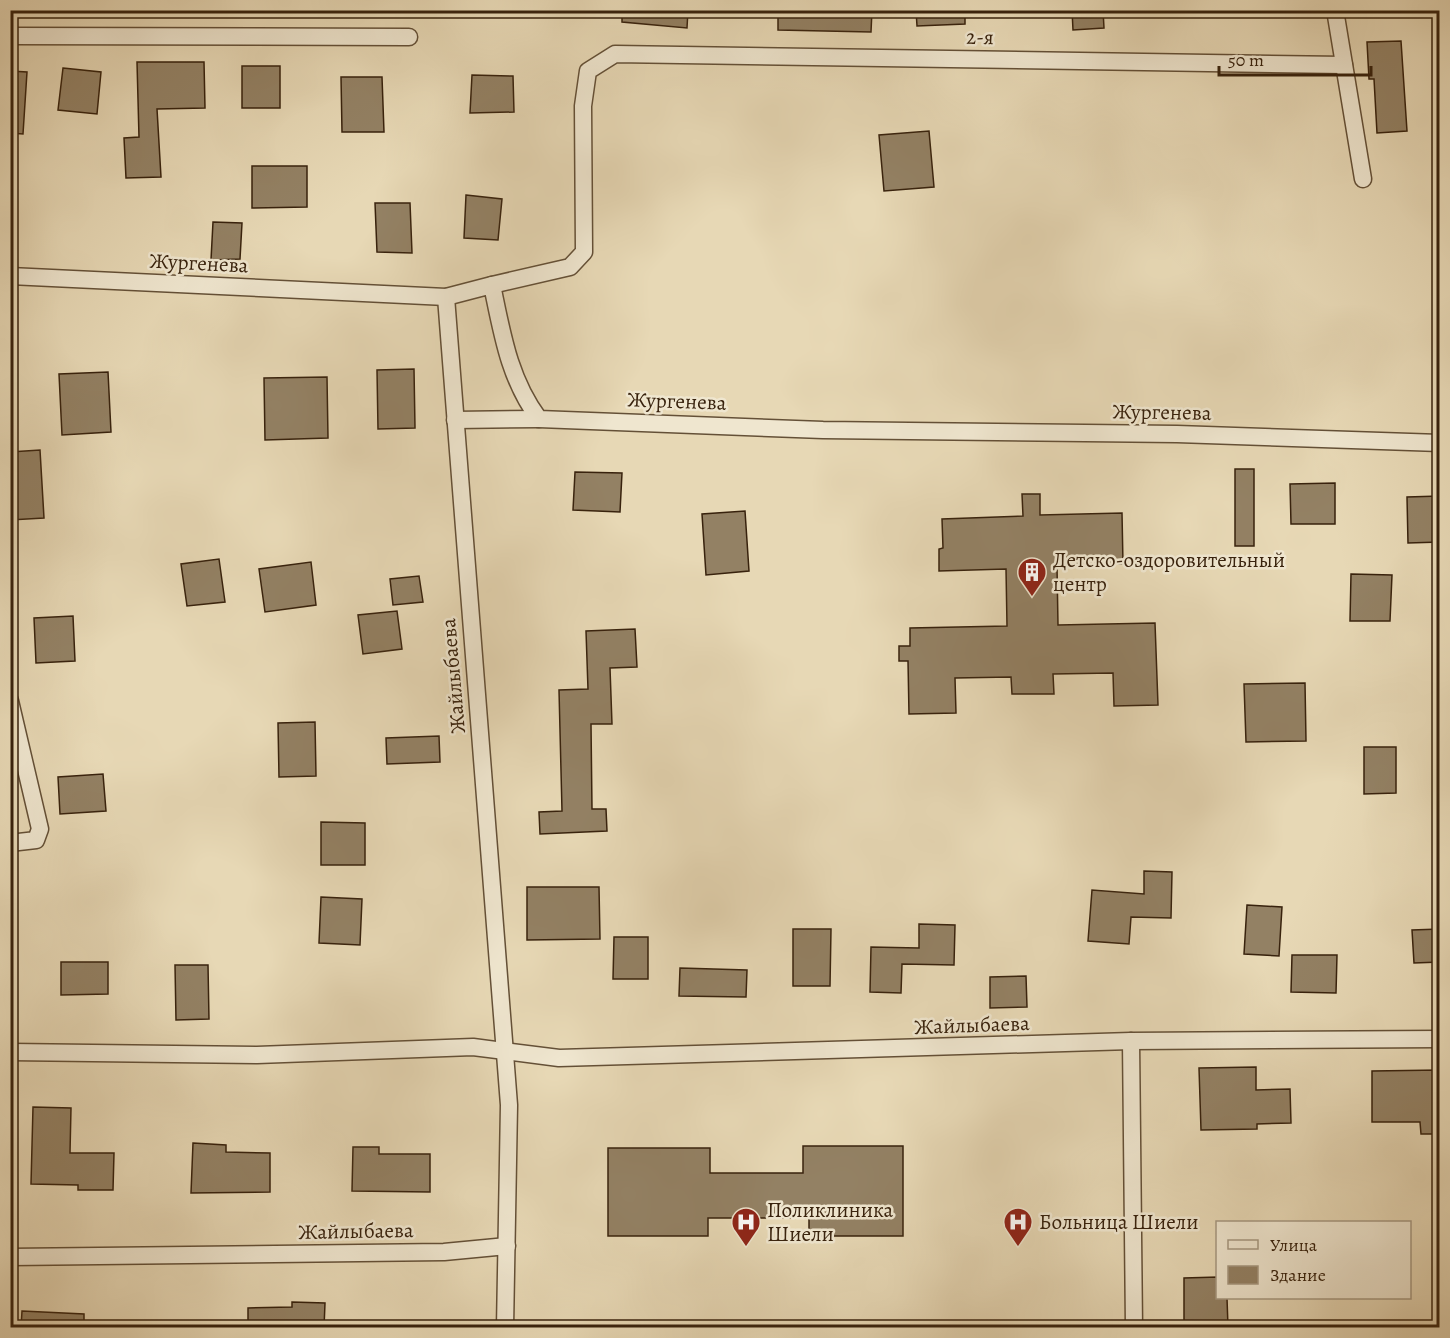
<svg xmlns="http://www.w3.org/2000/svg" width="1450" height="1338" font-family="Alegreya,serif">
  <rect width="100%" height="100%" fill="#e7d8b5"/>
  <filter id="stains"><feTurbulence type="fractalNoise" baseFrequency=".00333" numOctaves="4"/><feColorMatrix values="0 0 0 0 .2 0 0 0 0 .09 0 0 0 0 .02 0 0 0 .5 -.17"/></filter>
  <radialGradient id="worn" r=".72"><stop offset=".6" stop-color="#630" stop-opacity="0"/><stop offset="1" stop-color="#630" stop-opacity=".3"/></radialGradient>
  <g fill="#938164" stroke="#38220d" stroke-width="1.5">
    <path d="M622 10H688L687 28 622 22Z"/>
    <path d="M778 10H872L871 32 778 30Z"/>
    <path d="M916 10H965V24L917 26Z"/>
    <path d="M1072 10H1103L1104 28 1073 30Z"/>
    <path d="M1401 41 1407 131 1377 133 1374 79H1369L1367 42Z"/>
    <path d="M137 62H204L205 108 157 109 161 177 126 178 124 138 139 137Z"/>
    <rect x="242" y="66" width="38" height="42"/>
    <path d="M63 68 101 72 97 114 58 110Z"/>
    <path d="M10 71 27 72 23 134 10 133Z"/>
    <path d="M472 75 513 76 514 112 470 113Z"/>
    <path d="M341 77H382L384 132H342Z"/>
    <path d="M929 131 934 187 884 191 879 135Z"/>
    <path d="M252 166H307V207L252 208Z"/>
    <path d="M466 195 502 199 498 240 464 238Z"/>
    <path d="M375 203H410L412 253 377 252Z"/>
    <path d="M213 222 242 223 240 259 211 260Z"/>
    <path d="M414 369 415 428 378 429 377 370Z"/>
    <path d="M108 372 111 432 62 435 59 374Z"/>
    <path d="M327 377 328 438 265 440 264 378Z"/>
    <path d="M40 450 44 518 10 520V452Z"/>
    <rect x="1235" y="469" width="19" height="77"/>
    <path d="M575 472 622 473 620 512 573 510Z"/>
    <path d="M1335 483V524H1291L1290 484Z"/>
    <path d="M1022 494H1040V515L1122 513 1123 564 1057 566 1058 625 1155 623 1158 705 1114 706 1113 673 1053 674 1054 694H1012L1011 677 955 678 956 713 909 714 908 661H899V646H910V628L1007 626 1006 569 939 571V549L943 548 942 519 1023 516Z"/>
    <path d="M1440 496V542L1408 543 1407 497Z"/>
    <path d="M745 511 749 571 706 575 702 514Z"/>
    <path d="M219 559 225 602 187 606 181 564Z"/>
    <path d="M311 562 316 605 265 612 259 569Z"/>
    <path d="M1351 574 1392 575 1390 621H1350Z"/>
    <path d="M419 576 423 602 393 605 390 579Z"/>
    <path d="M397 611 402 649 363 654 358 615Z"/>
    <path d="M73 616 75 661 36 663 34 618Z"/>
    <path d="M635 629 637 667 610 668 612 724H591L592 809H606L607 831 540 834 539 812 562 811 559 690 588 689 586 631Z"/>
    <path d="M1305 683 1306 741 1246 742 1244 684Z"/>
    <path d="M315 722 316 776 279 777 278 723Z"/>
    <path d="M439 736 440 762 387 764 386 738Z"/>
    <path d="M1364 747H1396V793L1364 794Z"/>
    <path d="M103 774 106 811 60 814 58 777Z"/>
    <path d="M321 822 365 823V865H321Z"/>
    <path d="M1144 871 1172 872 1171 918 1131 917 1129 944 1088 941 1092 890 1144 894Z"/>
    <path d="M527 887H599L600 939 527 940Z"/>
    <path d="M321 897 362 899 360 945 319 943Z"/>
    <path d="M1247 905 1282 907 1279 956 1244 954Z"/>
    <path d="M919 924 955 925 954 965 902 964 901 993 870 992 871 947 919 948Z"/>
    <path d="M793 929H831L830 986H793Z"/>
    <path d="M1440 929V962L1414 963 1412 930Z"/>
    <path d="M614 937H648V979H613Z"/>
    <path d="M1292 955H1337L1336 993 1291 992Z"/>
    <path d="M61 962H108V994L61 995Z"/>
    <path d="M175 965H208L209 1019 176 1020Z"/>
    <path d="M680 968 747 970 746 997 679 996Z"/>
    <path d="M1026 976 1027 1007 990 1008V977Z"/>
    <path d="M1256 1067V1090L1290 1089 1291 1123 1257 1124V1129L1201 1130 1199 1068Z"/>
    <path d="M1440 1070V1134H1421L1420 1122H1372V1071Z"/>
    <path d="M33 1107 71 1108 70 1153H114L113 1190H78V1185L31 1184Z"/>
    <path d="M193 1143 226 1145V1152L270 1153V1192L191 1193Z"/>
    <path d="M803 1146H903V1236H809V1218H708V1236H608V1148H710V1173H803Z"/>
    <path d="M353 1147H379V1154H430V1192L352 1191Z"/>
    <path d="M1218 1277V1298H1227L1228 1327H1184V1278Z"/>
    <path d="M292 1302 325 1303 324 1328H248V1308L292 1307Z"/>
    <path d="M22 1311 84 1314V1328H21Z"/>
  </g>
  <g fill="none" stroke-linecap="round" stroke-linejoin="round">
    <g stroke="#645037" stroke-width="19">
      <g id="street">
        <path d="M1335 10 1363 179"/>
        <path d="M10 36 409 37"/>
        <path d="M10 276 446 297 492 285C502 333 509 379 539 419L823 430 1177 434 1440 443"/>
        <path d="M492 285 570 267 584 252 583 106 588 71 615 54 1344 65"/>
        <path d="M446 297 509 1105 505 1328"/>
        <path d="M455 420 539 419"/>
        <path d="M10 701 40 829 36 840 10 843"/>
        <path d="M1131 1041 1134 1328"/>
        <path d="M10 1052 257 1055 473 1047 559 1058 1131 1041 1440 1039"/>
        <path d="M10 1257 444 1252 507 1246"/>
      </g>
    </g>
    <use href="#street" stroke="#efe6cf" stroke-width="16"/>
  </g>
  <defs>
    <g id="building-pin" transform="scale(1.5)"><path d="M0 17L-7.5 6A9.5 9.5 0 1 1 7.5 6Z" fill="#8f2418" stroke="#efe6cf"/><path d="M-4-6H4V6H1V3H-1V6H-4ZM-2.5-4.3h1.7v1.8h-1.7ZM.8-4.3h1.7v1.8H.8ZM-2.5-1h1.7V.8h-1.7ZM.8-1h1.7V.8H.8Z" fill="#fff"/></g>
    <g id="hospital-pin" transform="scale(1.5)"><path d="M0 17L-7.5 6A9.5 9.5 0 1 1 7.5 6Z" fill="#8f2418" stroke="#efe6cf"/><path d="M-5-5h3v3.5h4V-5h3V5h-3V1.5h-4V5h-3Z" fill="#fff"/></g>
  </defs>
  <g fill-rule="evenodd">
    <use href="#building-pin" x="1032" y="572"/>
    <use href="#hospital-pin" x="746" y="1222"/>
    <use href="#hospital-pin" x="1018" y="1222"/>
  </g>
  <g text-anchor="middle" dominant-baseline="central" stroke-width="5" stroke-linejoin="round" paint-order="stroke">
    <g font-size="21" fill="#38220d" stroke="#efe6cf">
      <text transform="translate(980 37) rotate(1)">2-я</text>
      <text transform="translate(199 263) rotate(3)">Жургенева</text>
      <text transform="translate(677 401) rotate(2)">Жургенева</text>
      <text transform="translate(1162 412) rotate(1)">Жургенева</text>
      <text transform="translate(453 676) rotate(-95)">Жайлыбаева</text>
      <text transform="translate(972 1025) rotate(-2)">Жайлыбаева</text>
      <text transform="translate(356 1231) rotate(-1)">Жайлыбаева</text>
    </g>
    <g font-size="21" fill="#38220d" stroke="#efe6cf" text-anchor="start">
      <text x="1053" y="560">Детско-оздоровительный<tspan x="1053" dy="24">центр</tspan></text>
      <text x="767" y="1210">Поликлиника<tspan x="767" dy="24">Шиели</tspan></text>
      <text x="1039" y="1222">Больница Шиели</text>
    </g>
  </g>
  <rect width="1450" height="1338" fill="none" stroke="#e7d8b5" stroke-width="36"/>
  <rect x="12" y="12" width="1426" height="1314" fill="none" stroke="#38220d" stroke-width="3"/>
  <rect x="18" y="18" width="1414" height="1302" fill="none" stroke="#38220d" stroke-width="1.5"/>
  <rect x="1216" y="1221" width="195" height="78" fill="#efe6cf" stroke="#a69881" stroke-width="1.5"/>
  <rect x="1228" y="1240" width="30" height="9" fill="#efe6cf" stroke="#a69881" stroke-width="1.5"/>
  <text x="1270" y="1251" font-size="18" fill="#38220d">Улица</text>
  <rect x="1228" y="1266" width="30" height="18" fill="#938164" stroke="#a69881" stroke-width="1.5"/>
  <text x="1270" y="1281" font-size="18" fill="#38220d">Здание</text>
  <path d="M1219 66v9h152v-9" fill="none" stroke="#38220d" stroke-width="3"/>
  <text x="1228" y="66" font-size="18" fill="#38220d" stroke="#efe6cf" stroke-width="4.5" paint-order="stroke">50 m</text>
  <rect width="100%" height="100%" filter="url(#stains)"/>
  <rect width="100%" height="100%" fill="url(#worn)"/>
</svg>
